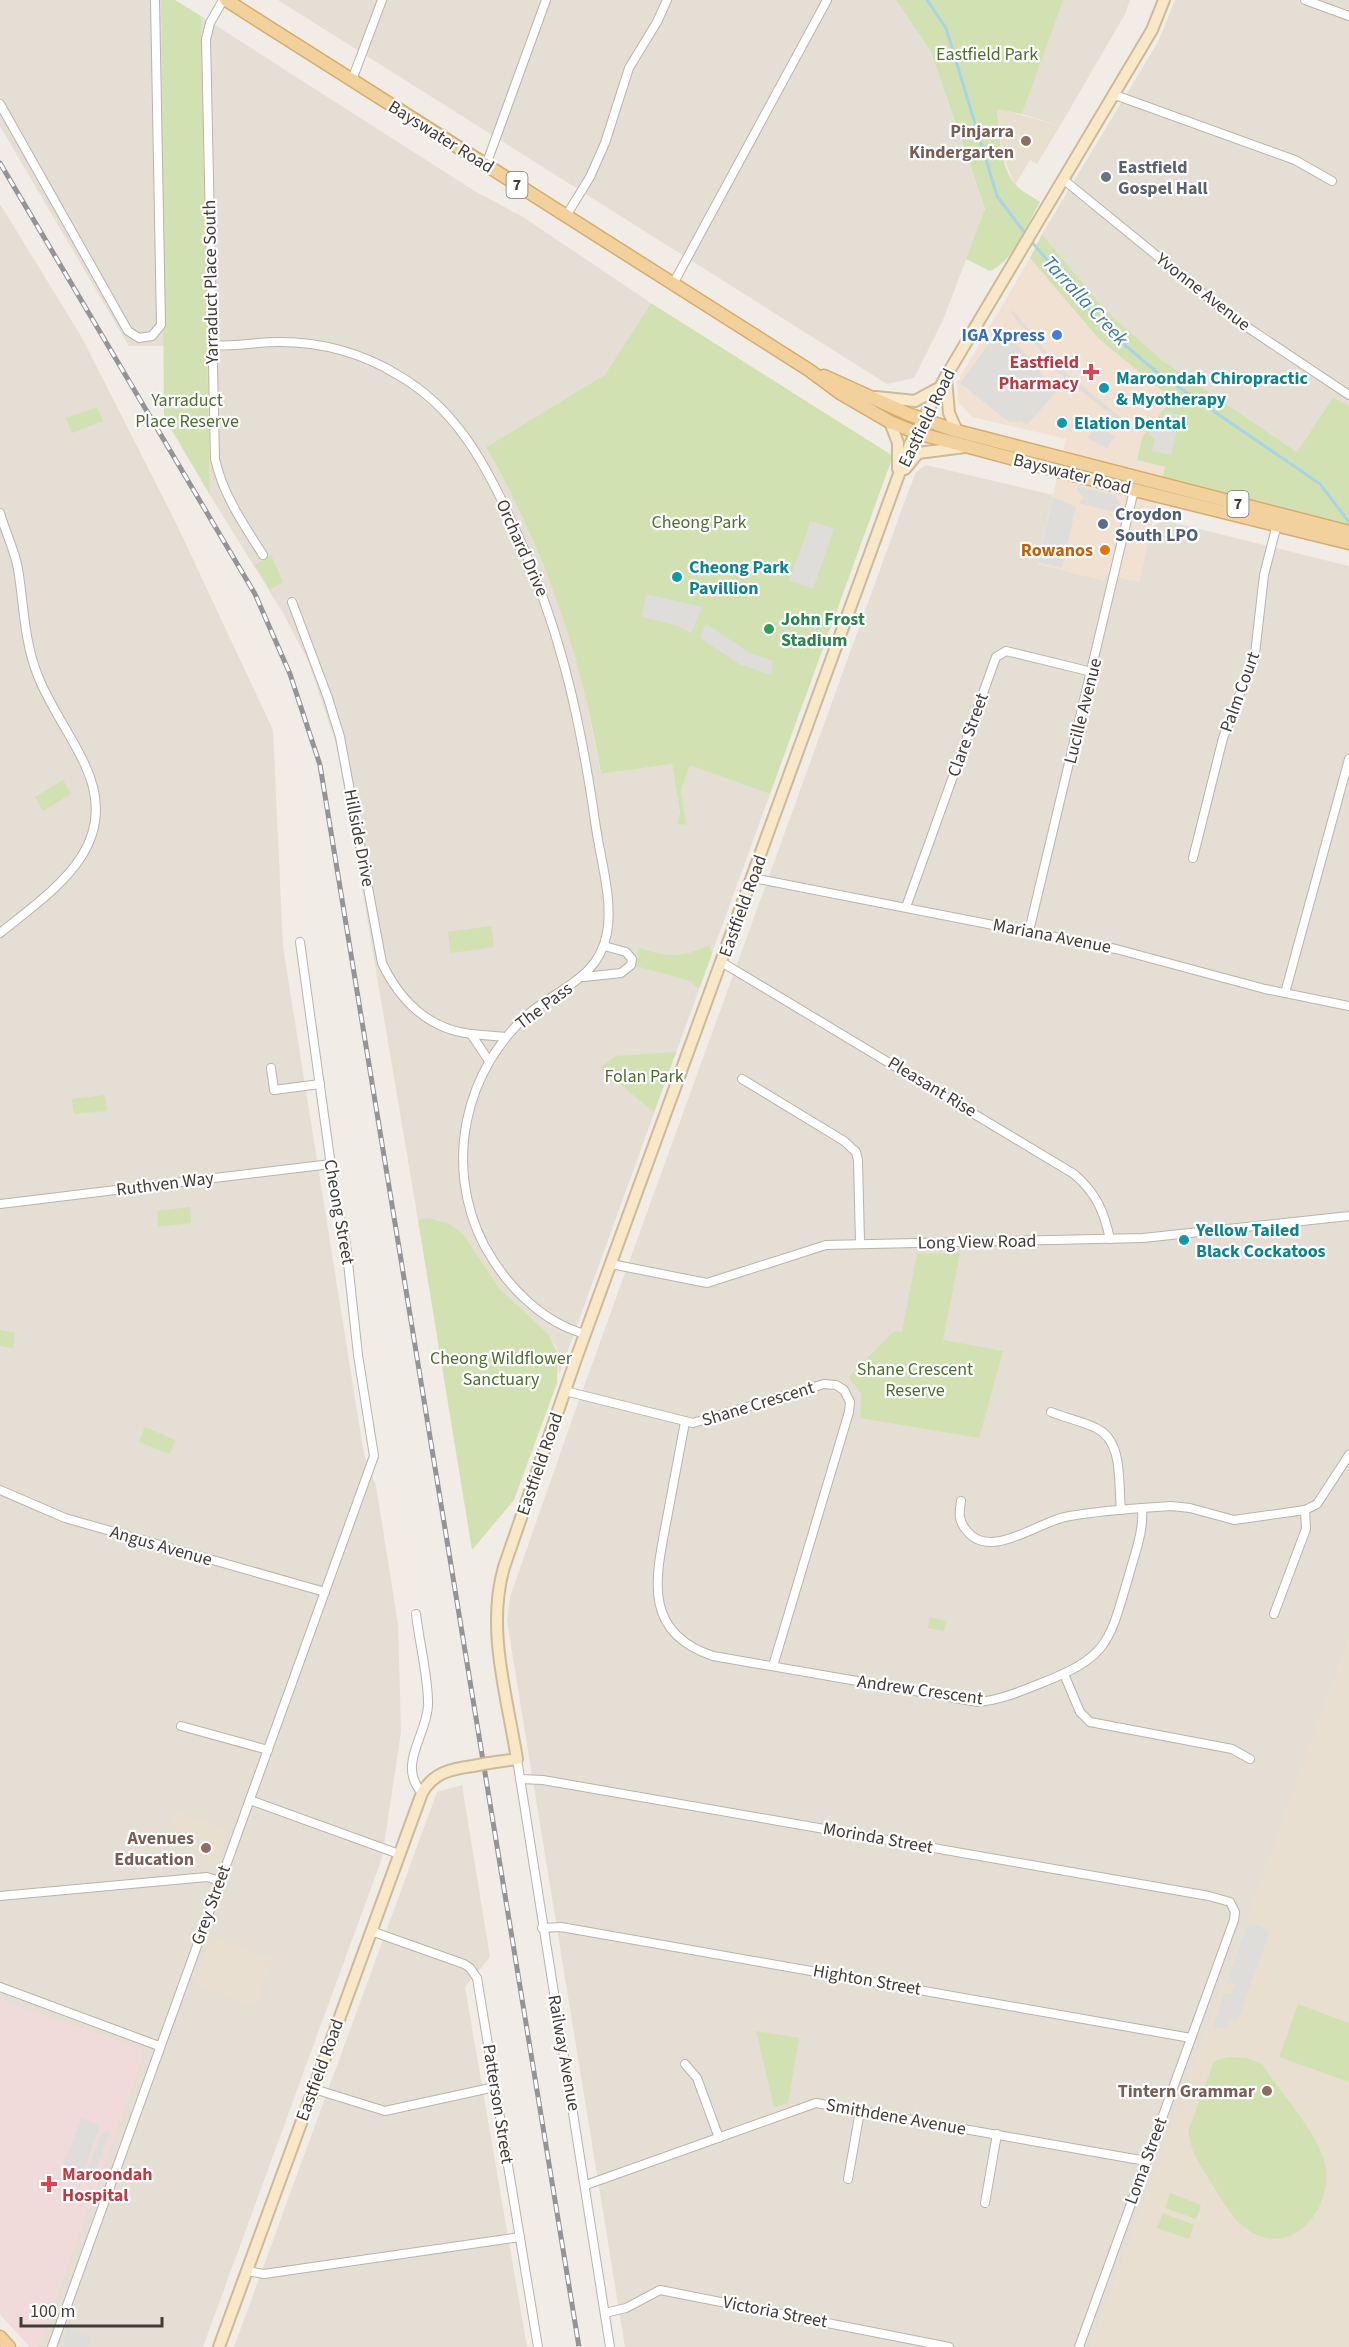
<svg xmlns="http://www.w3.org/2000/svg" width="1349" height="2347" font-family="'Source Sans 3',sans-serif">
  <rect width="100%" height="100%" fill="#f1ece6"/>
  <g fill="#e4ded4">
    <path d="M0 0H161L164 346H129L0 126Z"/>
    <path d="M278 0H896L931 52 985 210 943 320 914 378 887 384Z"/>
    <path d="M1062 0H1130L1125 14 1060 126 1022 114Z"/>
    <path d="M1175 0H1349V406L1333 397 1297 452 1163 361 1105 310 1042 234 1158 42Z"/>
    <path d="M201 16 476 192 523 217 651 303 605 376 486 447 523 516 558 600 583 684 601 774 672 764 680 815 678 824 685 825 681 790 690 764 770 794 559 1375 557 1349 549 1335 499 1288 464 1235 439 1220H418L359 870 336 744 308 661 283 613 210 495Z"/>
    <path d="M0 204 81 336 176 523 273 730 283 947 364 1455 376 1486 398 1624 401 1732 382 1858 203 2347H30L0 2314Z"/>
    <path d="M926 465 1053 495 1037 564 1103 580 1105 574 1139 582 1151 528 1163 520 1349 566V1640L1092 2347H625L507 1621 510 1597 574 1414 906 498 916 472Z"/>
    <path d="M462 1785 490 1957 465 1987 527 2347H234L437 1792Z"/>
  </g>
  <path fill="#f1e1d3" d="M1030 258 1098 338 1173 399 1142 437 1137 460 1165 467 1139 582 1106 574 1104 581 1037 564 1066 439 972 417 958 402 957 382Z"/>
  <g fill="#e9dfd1">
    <path d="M997 108 1060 126 1037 164 1030 160 1015 185 1003 157Z"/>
    <path d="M1349 1640V2347H1092L1277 1836Z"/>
    <path d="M175 1812 228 1830 214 1866 168 1829Z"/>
    <path d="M211 1936 272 1959 254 2007 194 1984Z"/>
  </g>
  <path fill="#f0dbda" d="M0 1999 142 2049 144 2054 39 2347H30L0 2314Z"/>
  <g fill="#d1e1b2">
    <path d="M161 0H175L201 16 210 495 164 417Z"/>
    <path d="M896 0H1063L1022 114 997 109C1000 132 999 168 1017 186 1023 192 1033 197 1040 202 1027 224 1014 261 990 271L966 259 985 209 931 52Z"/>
    <path d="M1042 234 1105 310 1163 361 1297 452 1333 397 1349 406V526L1162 479 1165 467 1137 460 1142 437 1172 399 1098 338 1030 258Z"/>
    <path d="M651 303 893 456 770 794 690 765 681 790 686 825 677 824 680 814 672 764 601 774C582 657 545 550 486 447L605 375Z"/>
    <path d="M97 407 103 421 72 433 66 418Z"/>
    <path d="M271 555 283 582 270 590 255 565Z"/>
    <path d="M63 780 71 794 43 811 35 797Z"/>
    <path d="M491 926 494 947 451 953 448 932Z"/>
    <path d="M709 945 712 953 700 987 697 988 691 981 636 966 639 948C669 957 680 959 709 945Z"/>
    <path d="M676 1052 654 1112 600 1068 616 1056Z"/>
    <path d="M105 1095 107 1111 74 1114 72 1099Z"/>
    <path d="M190 1207 191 1223 158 1227 157 1211Z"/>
    <path d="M428 1218 448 1223 464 1235 499 1288 549 1335 558 1354 557 1383 514 1500 472 1550 418 1220Z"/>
    <path d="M960 1253 943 1340 1003 1351 979 1438 860 1418 861 1394 849 1377 894 1331 902 1332 917 1254Z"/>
    <path d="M0 1330 15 1333 13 1348 0 1346Z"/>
    <path d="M145 1427 175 1440 170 1454 139 1442Z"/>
    <path d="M930 1617 946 1621 944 1631 928 1628Z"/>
    <path d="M1298 2004 1349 2023V2082L1279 2057Z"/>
    <path d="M756 2031 799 2038 788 2103 774 2107Z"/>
    <path d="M1229 2057 1247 2058 1262 2064C1280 2093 1321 2135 1326 2169 1331 2208 1295 2254 1255 2234 1233 2224 1221 2198 1209 2179 1199 2163 1188 2148 1189 2129L1214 2061Z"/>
    <path d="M1170 2193 1201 2205 1196 2219 1165 2208Z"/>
    <path d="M1163 2213 1194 2225 1189 2239 1157 2228Z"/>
  </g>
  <g fill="#dfddda">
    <path d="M1013 310 1060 368 1135 429 1132 432 1057 371 1011 313Z"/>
    <path d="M999 330 1013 340 1057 391 1027 425 1021 421 1009 422 960 383Z"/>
    <path d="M1166 412 1181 415 1171 455 1152 451 1155 439 1148 434Z"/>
    <path d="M1099 424 1115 437 1107 448 1087 438Z"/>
    <path d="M1078 486 1116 496 1121 507 1113 512 1079 503 1084 498 1077 490Z"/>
    <path d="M1053 497 1076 507 1062 568 1038 562Z"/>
    <path d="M811 521 834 529 813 589 789 580Z"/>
    <path d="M646 594 702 607 691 633 676 625 642 617Z"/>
    <path d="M706 624 752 654 773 661 771 675 739 664 700 638Z"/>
    <path d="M1256 1924 1263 1927 1269 1934 1237 2022 1235 2024 1230 2020 1227 2027 1213 2029 1224 1993H1232L1236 1984H1226L1247 1925Z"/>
    <path d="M81 2118 100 2125 82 2175 62 2167Z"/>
    <path d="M110 2131 92 2181 84 2179 101 2134Z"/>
    <path d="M68 2327 91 2336 87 2347H62Z"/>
  </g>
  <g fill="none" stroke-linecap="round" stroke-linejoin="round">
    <g stroke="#a8d4e8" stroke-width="3">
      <path d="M927 0 946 28 997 196 1027 236"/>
      <path d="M1031 241 1108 331 1158 373 1320 484 1349 522"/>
    </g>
    <g stroke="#bbb3a9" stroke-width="10">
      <g id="street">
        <path d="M223 0 210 23 206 39 215 459C223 495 244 525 263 555"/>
        <path d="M1305 0 1349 16"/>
        <path d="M352 80 382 0"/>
        <path d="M1115 95 1295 160 1332 181"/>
        <path d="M0 104 128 331 139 338 152 336 161 325 155 0"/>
        <path d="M486 165 546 0"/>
        <path d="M1064 180 1232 317 1349 395"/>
        <path d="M566 216 590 177 605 143 629 68 657 22 667 0"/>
        <path d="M673 284 827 0"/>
        <path d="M213 345C235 347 256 342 279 342 321 342 362 353 398 375 454 407 484 461 510 518 559 622 580 715 596 828 601 861 613 901 607 933 599 977 562 987 532 1011 464 1068 443 1166 484 1245 505 1284 541 1322 585 1334"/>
        <path d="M0 513C5 531 15 551 18 569 24 605 24 642 38 676 50 707 71 734 85 765 123 845 55 889 0 933"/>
        <path d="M292 602 328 698 340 737 382 963C400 1001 429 1029 471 1034L489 1061"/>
        <path d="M1193 858 1223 738 1255 654 1264 575 1277 524"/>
        <path d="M753 878 1116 949 1265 989 1349 1006"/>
        <path d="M906 907 996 657 1006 651 1092 672"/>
        <path d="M1029 931 1134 490"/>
        <path d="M723 963 1074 1174C1096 1193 1104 1211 1110 1239"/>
        <path d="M584 977 621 973 631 965 632 959 626 952 604 946"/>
        <path d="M1285 993 1349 759"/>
        <path d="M471 1034 506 1037"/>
        <path d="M271 1068 274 1090 320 1084"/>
        <path d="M742 1079 844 1141 856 1152 858 1160 860 1242"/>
        <path d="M0 1204 331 1164"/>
        <path d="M611 1264 707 1283 826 1245 1143 1238 1349 1216"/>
        <path d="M565 1391 693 1423 824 1384 836 1385 844 1390 850 1402 849 1412 773 1666"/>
        <path d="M1051 1412C1065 1418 1082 1421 1096 1428 1124 1441 1118 1483 1121 1510"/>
        <path d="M685 1422C679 1454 673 1486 667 1518 656 1576 641 1632 713 1656L978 1702C1000 1700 1019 1692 1039 1684 1109 1657 1109 1643 1129 1575 1135 1553 1144 1531 1142 1508L1171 1506 1190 1508 1234 1520 1305 1510 1317 1504 1349 1455"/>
        <path d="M0 1490 65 1518 325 1592"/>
        <path d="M961 1501C959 1513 958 1521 967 1531 990 1560 1037 1523 1065 1517 1090 1512 1117 1510 1142 1508"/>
        <path d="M416 1614C419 1641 429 1680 428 1706 426 1737 397 1765 422 1793"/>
        <path d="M1274 1614 1306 1529 1305 1510"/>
        <path d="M1064 1674 1080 1712 1090 1722 1232 1749 1250 1759"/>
        <path d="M181 1726 268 1750"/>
        <path d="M517 1759 610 2347"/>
        <path d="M520 1779 543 1780 1209 1896 1230 1902 1235 1912 1234 1920 1079 2347"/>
        <path d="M250 1800 399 1854"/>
        <path d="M0 1896 207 1877 220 1881"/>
        <path d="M542 1928 561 1927 1191 2038"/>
        <path d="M371 1931 464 1964 470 1968 477 1978 538 2347"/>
        <path d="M0 1987 159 2046"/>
        <path d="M685 2064 697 2078 719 2138"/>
        <path d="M314 2089 385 2111 495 2087"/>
        <path d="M848 2179 860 2111"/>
        <path d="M586 2185 816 2103 1146 2161"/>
        <path d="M985 2203 997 2134"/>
        <path d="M247 2271 264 2274 520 2237"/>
        <path d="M605 2313 626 2308 660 2290 949 2347"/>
        <path d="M52 2347 374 1456 358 1355 346 1244 336 1202 300 942"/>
      </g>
    </g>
    <g stroke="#ccba9a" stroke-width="14">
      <g id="secondary">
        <path d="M946 379 949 413 957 431"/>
        <path d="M876 397 915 401 937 389"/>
        <path d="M890 422 898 443V469"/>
        <path d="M905 469 918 453 965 447"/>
        <path d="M489 1763 517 1759C507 1696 486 1629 504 1567L577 1356 910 444 945 378 1152 30 1164 0"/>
        <path d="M219 2347 422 1793C433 1773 450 1769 473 1766"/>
      </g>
    </g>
    <g stroke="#d6ac6e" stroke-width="15">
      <g id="primary">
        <path d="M226 0 809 370 840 393 890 422 917 433 1070 474 1349 543"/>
        <path d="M824 376 908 414 957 431 1349 532"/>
        <path d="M0 2337 9 2347"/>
      </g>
    </g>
    <use href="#street" stroke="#fff" stroke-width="8"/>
    <use href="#secondary" stroke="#f8e8c8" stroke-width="10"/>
    <use href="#primary" stroke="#f3d19c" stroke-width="12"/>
    <g stroke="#949494" stroke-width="5">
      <path id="rail" d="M0 163 255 594 290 674 320 765 579 2347"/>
    </g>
    <use href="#rail" stroke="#fff" stroke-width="3" stroke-dasharray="9" stroke-linecap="butt"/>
    <g stroke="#ccba9a" stroke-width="14" stroke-linecap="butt">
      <path id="secondary-bridge" d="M473 1766 489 1763"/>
    </g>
    <use href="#secondary-bridge" stroke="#f8e8c8" stroke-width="10"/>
  </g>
  <g fill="#8d6e63" stroke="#fff" stroke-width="2">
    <circle cx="1026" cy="141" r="6"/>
    <circle cx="206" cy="1848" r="6"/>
    <circle cx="1267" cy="2091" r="6"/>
  </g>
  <circle fill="#6b7280" stroke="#fff" stroke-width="2" cx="1106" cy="177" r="6"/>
  <circle fill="#3f7fe0" stroke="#fff" stroke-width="2" cx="1057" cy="335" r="6"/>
  <g fill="#e0444e" stroke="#fff" stroke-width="2">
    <path d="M1088 363h6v6h6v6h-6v6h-6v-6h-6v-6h6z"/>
    <path d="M46 2175h6v6h6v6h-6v6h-6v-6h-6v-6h6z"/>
  </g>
  <g fill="#0f9aa8" stroke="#fff" stroke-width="2">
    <circle cx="1104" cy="388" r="6"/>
    <circle cx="1062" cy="423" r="6"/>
    <circle cx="677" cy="577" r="6"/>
    <circle cx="1184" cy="1240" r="6"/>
  </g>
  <circle fill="#5c6f8a" stroke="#fff" stroke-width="2" cx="1103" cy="524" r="6"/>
  <circle fill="#e8710a" stroke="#fff" stroke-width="2" cx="1105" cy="550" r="6"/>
  <circle fill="#2e9e5b" stroke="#fff" stroke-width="2" cx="769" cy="629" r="6"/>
  <g text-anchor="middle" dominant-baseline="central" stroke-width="4.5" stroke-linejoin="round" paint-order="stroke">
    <g fill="#fff" stroke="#7b7672" stroke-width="1.5">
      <rect x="506.5" y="172" width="21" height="26" rx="4.5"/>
      <rect x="1227.5" y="491" width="21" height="26" rx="4.5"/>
    </g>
    <g font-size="16" font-weight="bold" fill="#433c36">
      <text x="517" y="185">7</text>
      <text x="1238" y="504">7</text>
    </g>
    <g font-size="18" fill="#4e6e30" stroke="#fff">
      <text x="987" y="54">Eastfield Park</text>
      <text x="187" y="400">Yarraduct<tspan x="187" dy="21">Place Reserve</tspan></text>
      <text x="699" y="522">Cheong Park</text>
      <text x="644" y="1076">Folan Park</text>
      <text x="501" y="1358">Cheong Wildflower<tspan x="501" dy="21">Sanctuary</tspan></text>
      <text x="915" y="1369">Shane Crescent<tspan x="915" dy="21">Reserve</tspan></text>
    </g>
    <g font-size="18" font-weight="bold" fill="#785e54" stroke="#fff" text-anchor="end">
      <text x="1014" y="131">Pinjarra<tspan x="1014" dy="21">Kindergarten</tspan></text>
      <text x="194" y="1838">Avenues<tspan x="194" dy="21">Education</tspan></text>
      <text x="1255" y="2091">Tintern Grammar</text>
    </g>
    <g font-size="18" fill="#433c36" stroke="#fff">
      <text transform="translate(441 137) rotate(32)">Bayswater Road</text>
      <text transform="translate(211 282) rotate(-91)">Yarraduct Place South</text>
      <text transform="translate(1203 292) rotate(38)">Yvonne Avenue</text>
      <text transform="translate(927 418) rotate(-64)">Eastfield Road</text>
      <text transform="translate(1072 474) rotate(14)">Bayswater Road</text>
      <text transform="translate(522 548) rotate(66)">Orchard Drive</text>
      <text transform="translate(1240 692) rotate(-70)">Palm Court</text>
      <text transform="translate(1083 711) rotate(-76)">Lucille Avenue</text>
      <text transform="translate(968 735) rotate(-70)">Clare Street</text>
      <text transform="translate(359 838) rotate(79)">Hillside Drive</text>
      <text transform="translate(743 906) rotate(-70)">Eastfield Road</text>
      <text transform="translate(1052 936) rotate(11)">Mariana Avenue</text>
      <text transform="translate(544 1006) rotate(-37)">The Pass</text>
      <text transform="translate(932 1087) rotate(31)">Pleasant Rise</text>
      <text transform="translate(165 1184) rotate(-7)">Ruthven Way</text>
      <text transform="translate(339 1212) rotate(80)">Cheong Street</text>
      <text transform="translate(977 1242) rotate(-1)">Long View Road</text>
      <text transform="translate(758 1404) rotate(-17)">Shane Crescent</text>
      <text transform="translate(540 1464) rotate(-71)">Eastfield Road</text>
      <text transform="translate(161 1546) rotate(16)">Angus Avenue</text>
      <text transform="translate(920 1690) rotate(8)">Andrew Crescent</text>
      <text transform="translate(878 1838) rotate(10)">Morinda Street</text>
      <text transform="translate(211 1905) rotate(-70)">Grey Street</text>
      <text transform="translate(867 1980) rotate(10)">Highton Street</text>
      <text transform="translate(564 2053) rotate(80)">Railway Avenue</text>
      <text transform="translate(320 2070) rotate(-70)">Eastfield Road</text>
      <text transform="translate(498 2104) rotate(81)">Patterson Street</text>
      <text transform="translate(896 2117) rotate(10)">Smithdene Avenue</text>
      <text transform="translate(1146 2161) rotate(-70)">Loma Street</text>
      <text transform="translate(775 2312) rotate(11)">Victoria Street</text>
    </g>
    <g font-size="18" font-weight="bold" fill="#5b616d" stroke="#fff" text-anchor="start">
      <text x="1118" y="167">Eastfield<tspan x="1118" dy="21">Gospel Hall</tspan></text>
    </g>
    <g font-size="18" font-weight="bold" fill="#366cbe" stroke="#fff" text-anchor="end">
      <text x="1045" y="335">IGA Xpress</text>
    </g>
    <g font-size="18" font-weight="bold" fill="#be3a42" stroke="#fff" text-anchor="end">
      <text x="1079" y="362">Eastfield<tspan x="1079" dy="21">Pharmacy</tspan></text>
      <text x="62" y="2174" text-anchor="start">Maroondah<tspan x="62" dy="21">Hospital</tspan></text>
    </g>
    <g font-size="18" font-weight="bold" fill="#0d838f" stroke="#fff" text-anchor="start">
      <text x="1116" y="378">Maroondah Chiropractic<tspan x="1116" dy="21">&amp; Myotherapy</tspan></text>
      <text x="1074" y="423">Elation Dental</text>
      <text x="689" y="567">Cheong Park<tspan x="689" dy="21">Pavillion</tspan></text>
      <text x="1196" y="1230">Yellow Tailed<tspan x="1196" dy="21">Black Cockatoos</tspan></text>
    </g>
    <g font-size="18" font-weight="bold" fill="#4e5e75" stroke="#fff" text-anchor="start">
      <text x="1115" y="514">Croydon<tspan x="1115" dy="21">South LPO</tspan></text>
    </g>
    <g font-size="18" font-weight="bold" fill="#c56008" stroke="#fff" text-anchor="end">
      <text x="1093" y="550">Rowanos</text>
    </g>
    <g font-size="18" font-weight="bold" fill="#27864d" stroke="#fff" text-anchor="start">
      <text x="781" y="619">John Frost<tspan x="781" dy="21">Stadium</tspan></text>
    </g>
    <g font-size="20" font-style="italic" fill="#397c9c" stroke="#fff">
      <text transform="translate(1085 301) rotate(47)">Tarralla Creek</text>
    </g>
  </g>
  <path d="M21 2317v9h141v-9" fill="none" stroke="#433c36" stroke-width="3"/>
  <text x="30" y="2317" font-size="18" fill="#433c36" stroke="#ffffff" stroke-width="4.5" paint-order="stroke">100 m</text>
</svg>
